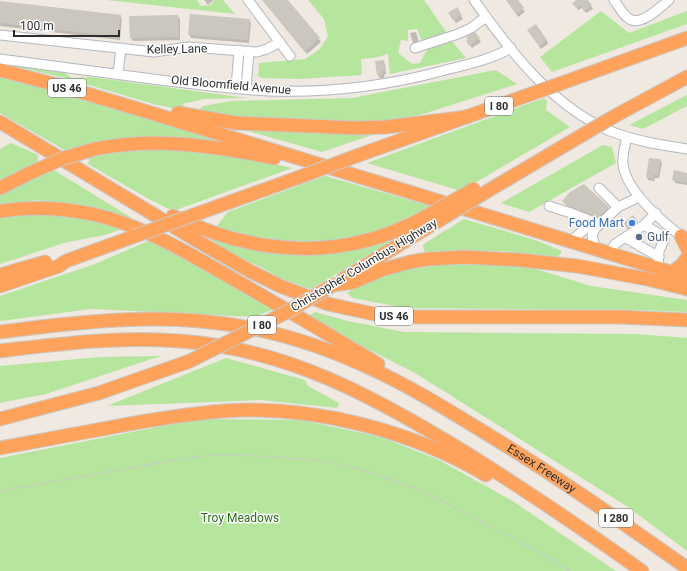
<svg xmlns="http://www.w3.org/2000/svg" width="687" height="571" font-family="Roboto,sans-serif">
  <rect width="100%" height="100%" fill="#efe9e1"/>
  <g fill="#b6e59e">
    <path d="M106 0H197L201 6 210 5 215 0H223L235 14Z"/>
    <path d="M308 0H424L446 32 434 39 422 41 417 29 408 30V41L401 40 398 53 412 64 420 63C429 44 432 45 451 40L466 58 390 74 388 54 374 58 361 59 362 75 300 79 262 78 258 76 259 63 305 59 320 49 328 36 324 19Z"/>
    <path d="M601 11 629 33 687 11V24L552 72 540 57Z"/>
    <path d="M1 63 63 72 72 78 91 77 247 98 204 99 182 104 193 112 157 105 65 78Z"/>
    <path d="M496 70 517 84 420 115 379 122H332L239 118 198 111 203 106 231 101 352 98Z"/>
    <path d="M0 76 48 88 193 132 220 143 68 152 0 113Z"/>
    <path d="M687 95V106L643 129 629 125Z"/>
    <path d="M544 98 547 101 546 110 570 127 461 191 367 163Z"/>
    <path d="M241 129 375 134 322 152Z"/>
    <path d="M11 143 38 155 37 164 0 182V149Z"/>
    <path d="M603 145 612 147 616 163 529 212 501 203Z"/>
    <path d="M171 147 254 159 292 168 173 211 147 198 88 164 90 158 124 150Z"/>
    <path d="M52 169 132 218 38 200 0 205V193Z"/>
    <path d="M325 176 434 207C423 212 413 219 401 223 356 243 300 249 251 237 239 235 228 230 216 227L228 212Z"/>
    <path d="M62 214 125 228 105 235 64 243 0 264V215Z"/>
    <path d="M464 219 535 240 562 251 558 257 503 251H464L429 253 424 251 423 245 427 242Z"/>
    <path d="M409 231 311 289 282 279 259 266 230 254 208 237 256 248 257 251 297 255 335 253Z"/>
    <path d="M155 238 274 309 255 317 91 309 0 321V296L95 264Z"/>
    <path d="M448 264 526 266 591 286 687 300V312L637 310 405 308 353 298 347 293 362 284 393 272Z"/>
    <path d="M315 312 348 321 404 332 636 334 687 338V551L628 507 415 373 346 338 309 316Z"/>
    <path d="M161 356 46 394 0 403V366L100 357Z"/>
    <path d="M226 358 305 380 308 386 339 403 337 408 260 400 107 406Z"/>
    <path d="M198 419 301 420 381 437 437 459 511 500 616 571H0V458Z"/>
  </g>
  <g fill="#0003">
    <path d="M204 0H214L208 5Z"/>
    <path d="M263 0H287L321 42 307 54Z"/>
    <path d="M509 0H517L525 12 518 17 510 4Z"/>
    <path d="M577 0H586L593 9 586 13 582 8 578 10 574 3Z"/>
    <path d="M0 2 120 15 122 19 120 40 0 26Z"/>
    <path d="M456 9 463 19 456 23 450 13Z"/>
    <path d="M178 16 180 19V40L133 41 131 38 130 17Z"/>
    <path d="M249 20 251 23 249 43 191 38 189 34Z"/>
    <path d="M416 32 419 43H413L410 33Z"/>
    <path d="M475 33 481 42 472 48 467 41Z"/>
    <path d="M531 34 547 40 548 44 541 49Z"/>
    <path d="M383 61 385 64 386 74 384 75V78H380L378 75 376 62Z"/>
    <path d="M660 160 662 163 659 178H655L654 181 648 180 647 177Z"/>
    <path d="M687 174V185L675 183 674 180Z"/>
    <path d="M563 201 608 207 611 213 602 222 570 210Z"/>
    <path d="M637 222 639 225 630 231 625 223Z"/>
  </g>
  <g fill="#cbc7bf">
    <path d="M262 0H288L320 38 304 51Z"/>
    <path d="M506 0H518L524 8 516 14Z"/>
    <path d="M576 0H588L592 5 584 11 580 5 576 8 572 3Z"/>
    <path d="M0 1 121 15 118 37 0 23Z"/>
    <path d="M457 7 462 15 453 20 448 13Z"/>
    <path d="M190 14 250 19 248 40 188 35Z"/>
    <path d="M178 15 179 37 130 38 129 16Z"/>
    <path d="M536 24 547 40 539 46 527 30Z"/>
    <path d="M475 32 480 38 469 46 466 41 468 40 466 37Z"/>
    <path d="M384 60 385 71H382L383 75H377L375 61Z"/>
    <path d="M649 158 660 159 661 160 658 175H653V179L646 177Z"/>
    <path d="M674 170 687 173V183L672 180Z"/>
    <path d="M584 184 609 207 598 217 566 205 562 201 570 192Z"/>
    <path d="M633 215 638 222 627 229 624 223Z"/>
  </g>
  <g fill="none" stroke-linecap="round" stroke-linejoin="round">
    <g stroke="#b4b7c1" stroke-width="11">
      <g id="minor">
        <path d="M248 0 290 56"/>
        <path d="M474 0C510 51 552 106 610 131 635 141 661 145 687 149"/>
        <path d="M614 0C619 6 622 14 628 18 640 28 660 7 669 0"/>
        <path d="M0 35 154 52 188 47 257 52 267 49 280 42"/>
        <path d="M415 48 458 34 471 28 486 17"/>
        <path d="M0 59C56 66 112 74 168 81 201 85 235 89 268 91 326 93 386 86 442 71 465 65 490 60 511 48"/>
        <path d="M118 74 121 48"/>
        <path d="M236 88 239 50"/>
        <path d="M246 89 249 51"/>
        <path d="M627 137C625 146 622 155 623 164 626 192 665 224 686 240"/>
        <path d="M599 188 618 207"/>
        <path d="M549 206 571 213 599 224"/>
        <path d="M644 225 663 236 664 240 659 251 658 268"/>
        <path d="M626 238 659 257"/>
        <path d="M571 241 593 222"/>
        <path d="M595 248 592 235 595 229 618 207 639 197"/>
        <path d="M609 253 615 244 644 225 656 213"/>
      </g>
    </g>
    <g stroke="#c9c9c9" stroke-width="15">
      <g id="highway">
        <path d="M0 70 61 86 148 112 687 277"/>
        <path d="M562 83 687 38"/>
        <path d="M178 113 236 123 355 128 386 127 467 117"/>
        <path d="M613 117 687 77"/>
        <path d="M0 122 201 243 250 271 280 286 328 304 374 314 417 317H619L687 320"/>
        <path d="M95 149C155 137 215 146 274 158"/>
        <path d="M359 155 531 94"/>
        <path d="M0 188 30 173"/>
        <path d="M486 192 584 134"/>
        <path d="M0 211C40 205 85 209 123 223 165 238 203 262 242 284 287 310 333 337 378 364"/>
        <path d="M202 212 297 178"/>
        <path d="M173 216C256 256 343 262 425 217"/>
        <path d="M681 236 687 248"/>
        <path d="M672 272 682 265 687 258"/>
        <path d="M0 275 45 262"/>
        <path d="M343 279 438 221"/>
        <path d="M333 285 354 282 381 270 410 262 428 259 465 257 520 260 577 266 647 279 687 289"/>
        <path d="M0 286 59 266 66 261 135 236"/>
        <path id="s1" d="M0 332C66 324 133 315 200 321 259 326 320 344 374 370 415 389 454 414 492 437 559 478 623 523 687 568"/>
        <path d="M0 351C59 344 120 336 180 341 287 349 373 396 463 451 524 489 583 529 642 571"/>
        <path d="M0 419 99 393 190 361"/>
        <path d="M0 448C38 441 76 434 113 427 150 420 187 414 224 411 311 405 411 430 486 475"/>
      </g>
    </g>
    <path stroke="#c9c9c9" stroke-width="1.5" stroke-dasharray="3 2" stroke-linecap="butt" d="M0 491 175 460 210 455H240L273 457 331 462 359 469 421 490 547 556 569 571"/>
    <use href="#minor" stroke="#fff" stroke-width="9"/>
    <use href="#highway" stroke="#ffa35c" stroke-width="13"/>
    <g stroke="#c9c9c9" stroke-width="15" stroke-linecap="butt">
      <g id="highway-bridge">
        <path d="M531 94 562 83"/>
        <path d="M584 134 613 117"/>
        <path d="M30 173 64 158 95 149"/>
        <path d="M297 178 359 155"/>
        <path d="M425 217 474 189"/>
        <path d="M438 221 486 192"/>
        <path d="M135 236 202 212"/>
        <path d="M190 361 287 312 333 285"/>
      </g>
    </g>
    <use href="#highway-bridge" stroke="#ffa35c" stroke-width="13"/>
  </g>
  <circle fill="#3f7fe0" stroke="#fff" stroke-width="1.5" cx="632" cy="223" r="4"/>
  <circle fill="#5c6f8a" stroke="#fff" stroke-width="1.5" cx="639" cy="237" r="4"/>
  <g text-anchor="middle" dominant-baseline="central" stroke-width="3" stroke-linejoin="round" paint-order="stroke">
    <g fill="#fff" stroke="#6d6d6d" stroke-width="1">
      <rect x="48" y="79" width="38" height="18" rx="3"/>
      <rect x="485" y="97" width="28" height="18" rx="3"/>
      <rect x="375" y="307" width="38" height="18" rx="3"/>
      <rect x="248" y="316" width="28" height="18" rx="3"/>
      <rect x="599" y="509" width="34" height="18" rx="3"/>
    </g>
    <g font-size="11" font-weight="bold" fill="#2e2e2e">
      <text x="67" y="88">US 46</text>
      <text x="499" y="106">I 80</text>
      <text x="394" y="316">US 46</text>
      <text x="262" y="325">I 80</text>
      <text x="616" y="518">I 280</text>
    </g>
    <g font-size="12" fill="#2e2e2e" stroke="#fff">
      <text transform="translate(177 49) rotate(-1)">Kelley Lane</text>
      <text transform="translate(231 85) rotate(5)">Old Bloomfield Avenue</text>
      <text transform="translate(364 265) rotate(-31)">Christopher Columbus Highway</text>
      <text stroke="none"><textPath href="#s1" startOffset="577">Essex Freeway</textPath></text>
    </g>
    <g font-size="12" fill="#366cbe" stroke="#fff" text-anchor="end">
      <text x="624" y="223">Food Mart</text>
    </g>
    <g font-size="12" fill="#4e5e75" stroke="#fff" text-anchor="start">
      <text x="647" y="237">Gulf</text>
    </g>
    <g font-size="12" fill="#2c6e1b" stroke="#fff">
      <text x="240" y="518">Troy Meadows</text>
    </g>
  </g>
  <path d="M14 30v6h105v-6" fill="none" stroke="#2e2e2e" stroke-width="2"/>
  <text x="20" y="30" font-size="12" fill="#2e2e2e" stroke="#ffffff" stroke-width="3" paint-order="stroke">100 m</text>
</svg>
